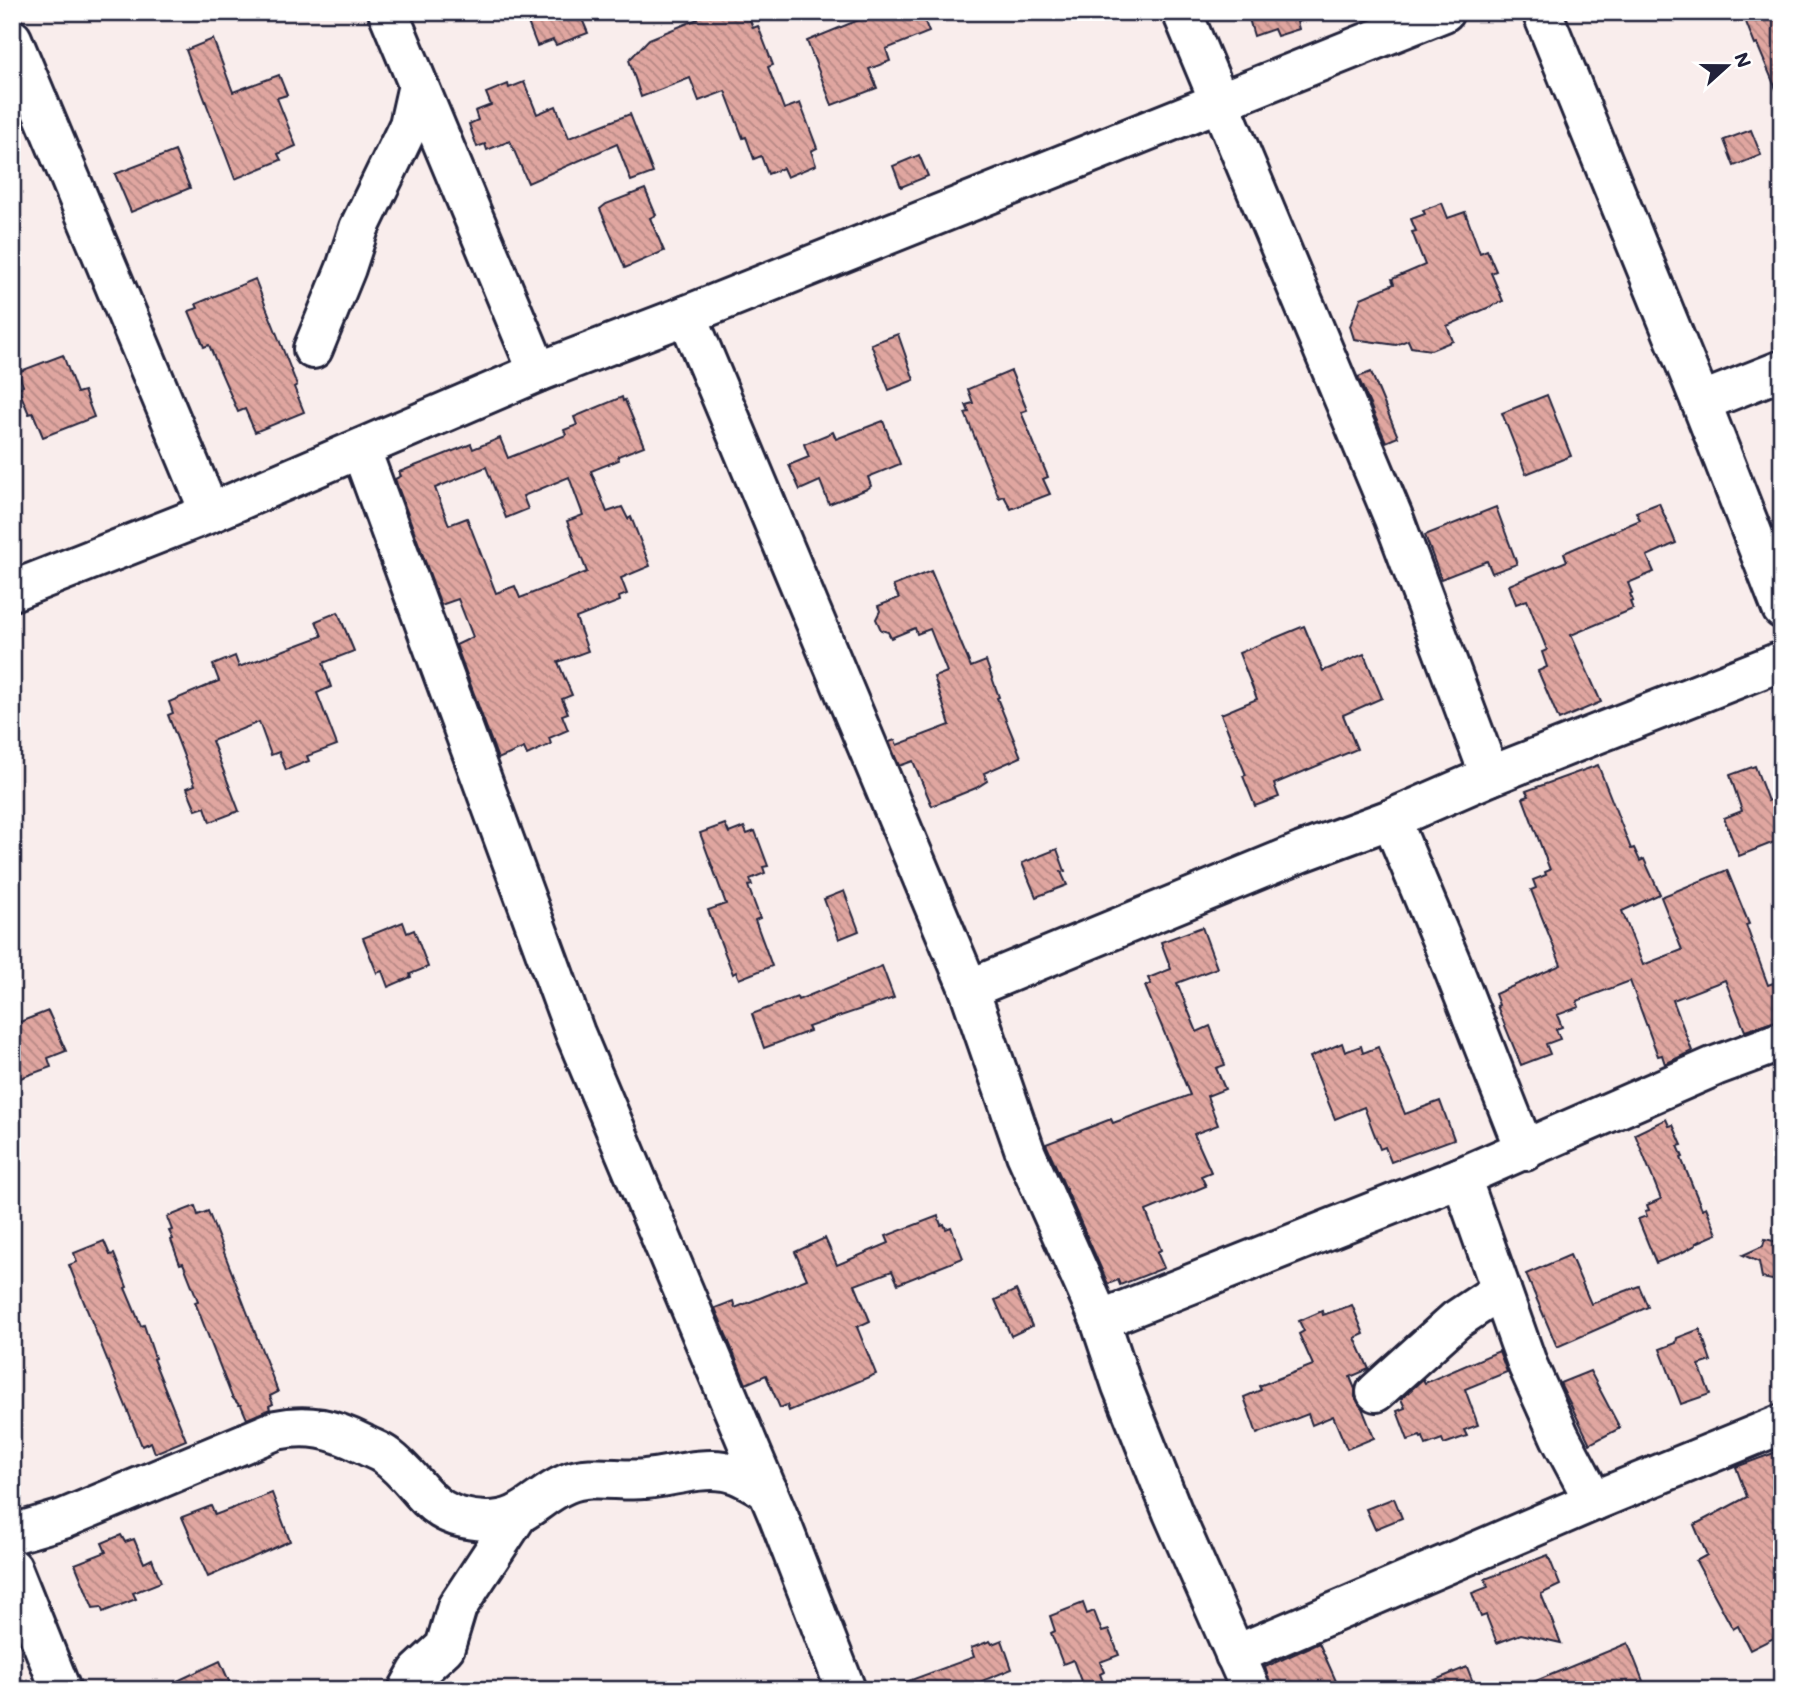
<svg xmlns="http://www.w3.org/2000/svg" width="1794" height="1702" font-family="Mali,sans-serif">
  <defs>
    <pattern id="building-back-hatch" width="6" height="6" patternUnits="userSpaceOnUse" patternTransform="scale(1.75)"><rect width="6" height="6" fill="#e0a6a0"/><path d="M-1 5l2 2M0 0l6 6M5-1l2 2" fill="none" stroke="#b58784"/></pattern>
  </defs>
  <rect width="100%" height="100%" fill="#f9edec"/>
  <filter id="ink" filterUnits="userSpaceOnUse"><feTurbulence type="fractalNoise" baseFrequency=".0143" numOctaves="2"/><feDisplacementMap in="SourceGraphic" scale="14" xChannelSelector="R" yChannelSelector="G"/><feConvolveMatrix kernelMatrix="1 2 1 2 8 2 1 2 1" color-interpolation-filters="sRGB"/></filter>
  <g filter="url(#ink)">
    <g fill="url(#building-back-hatch)" stroke="#22223b" stroke-width="2" fill-rule="evenodd">
      <path d="M534 12H579L588 33 556 45 553 40 537 46 527 20 536 17Z"/>
      <path d="M695 12H747L753 28 758 26 773 65 768 67 784 109 800 103 817 148 811 151 816 165 787 177 783 168 768 174 761 156 754 159 746 137 743 138 725 91 699 101 690 78 641 97 629 60 649 39 698 19Z"/>
      <path d="M878 12H921L929 32 886 49 890 61 869 69 877 88 832 105 807 41Z"/>
      <path d="M1247 12H1313L1314 17 1297 22 1299 29 1277 36 1274 29 1254 36Z"/>
      <path d="M1742 12H1782V103L1757 44 1755 45Z"/>
      <path d="M213 39 233 92 279 75 287 95 277 98 296 146 278 154 281 160 235 179 186 50Z"/>
      <path d="M524 82 537 114 556 106 569 138 630 114 653 173 631 181 617 144 528 183 510 141 487 150 485 144 477 147 469 124 478 120 475 111 491 105 486 93 508 84 509 88Z"/>
      <path d="M1751 130 1761 155 1734 166 1724 140Z"/>
      <path d="M175 151 190 188 131 212 115 174Z"/>
      <path d="M919 155 928 176 901 187 893 166Z"/>
      <path d="M645 189 656 215 650 218 664 251 625 268 600 209 606 204Z"/>
      <path d="M1442 203 1448 218 1465 212 1480 253 1487 250 1496 271 1491 273 1503 301 1447 326 1453 341 1431 350 1411 347 1408 340 1396 345 1354 339 1350 326 1361 298 1394 284 1392 279 1425 265 1412 232 1416 231 1411 219 1425 214 1423 210Z"/>
      <path d="M255 279 297 385 294 387 304 412 255 432 245 409 238 412 209 345 204 347 189 311 198 308 196 304Z"/>
      <path d="M898 334 914 380 889 390 871 344Z"/>
      <path d="M63 355 77 393 84 391 94 417 43 437 33 413 29 414 18 388 23 386 18 372Z"/>
      <path d="M1011 371 1027 410 1021 412 1048 477 1043 479 1050 494 1011 509 1004 496 999 498 965 413 969 412 966 405 973 403 968 389Z"/>
      <path d="M1371 372 1398 437 1386 442 1358 377Z"/>
      <path d="M1547 395 1571 456 1526 474 1502 413Z"/>
      <path d="M622 397 623 401 625 400 644 446 618 456 619 460 591 471 607 512 622 507 628 519 631 517 650 566 621 578 627 594 619 597 620 601 576 618 588 651 558 662 572 695 562 699 568 713 562 715 568 730 549 738 551 744 527 755 524 748 498 759 456 645 473 637 458 599 441 605 395 479 401 476 399 472 425 462 471 444 473 449 500 438 508 458 566 435 564 430 577 425 574 417ZM486 467 506 518 528 509 523 496 569 477 583 515 567 521 587 572 520 598 515 586 496 593 467 518 449 525 435 488Z"/>
      <path d="M883 421 900 464 868 477 871 486 867 489 829 504 820 481 800 490 789 465 809 457 804 444 833 432 836 439Z"/>
      <path d="M1659 503 1676 543 1647 556 1654 572 1628 583 1632 593 1630 594 1633 601 1630 602 1633 609 1571 635 1601 702 1559 720 1538 671 1547 667 1542 652 1547 650 1527 600 1516 604 1509 585 1567 561 1564 553 1640 520 1636 512Z"/>
      <path d="M1496 507 1517 564 1492 573 1487 561 1441 579 1425 535Z"/>
      <path d="M931 571 971 667 986 661 999 697 997 698 1021 757 984 773 987 781 976 788 932 806 913 761 899 766 889 742 895 740 897 745 950 725 934 677 947 672 930 629 917 634 915 628 891 638 888 632 881 630 876 619 880 611 878 606 899 598 893 586Z"/>
      <path d="M338 612 354 651 323 663 331 687 317 693 337 745 307 756 309 761 286 770 279 752 271 755 259 722 212 741 239 811 210 822 205 807 196 810 187 788 195 785 168 715 173 713 169 702 219 681 213 665 235 656 239 667 322 636 316 621Z"/>
      <path d="M1304 626 1323 671 1364 654 1382 698 1343 715 1357 749 1274 784 1279 797 1255 806 1243 776 1246 775 1221 714 1257 699 1239 653Z"/>
      <path d="M1598 765 1631 849 1634 848 1640 861 1644 859 1660 894 1622 911 1643 965 1682 950 1661 897 1727 870 1749 924 1746 925 1768 985 1773 983 1782 1006V1019L1745 1031 1725 980 1673 1000 1692 1051 1665 1064 1662 1055 1658 1056 1630 981 1577 1001 1579 1007 1557 1015 1562 1027 1556 1029 1560 1039 1546 1044 1550 1054 1521 1065 1497 1006 1499 1005 1495 994 1561 965 1531 890 1536 888 1533 880 1546 875 1545 872 1550 870 1523 798 1529 796 1526 791Z"/>
      <path d="M1755 766 1768 801 1776 798 1782 813V839L1739 856 1724 818 1742 811 1730 775Z"/>
      <path d="M725 824 729 833 744 827 747 834 755 831 768 866 763 867 765 873 750 879 752 885 748 886 760 918 755 920 772 966 739 979 736 972 733 974 708 910 726 904 700 833Z"/>
      <path d="M1057 849 1065 871 1061 872 1067 885 1036 897 1022 863Z"/>
      <path d="M844 891 859 931 839 939 824 899Z"/>
      <path d="M403 922 407 933 414 930 428 967 410 974 411 977 388 987 382 971 377 973 363 938Z"/>
      <path d="M1202 927 1217 968 1177 983 1197 1032 1210 1026 1225 1065 1216 1068 1225 1089 1207 1096 1218 1125 1194 1134 1211 1172 1201 1176 1206 1186 1146 1211 1161 1250 1157 1252 1164 1268 1120 1285 1118 1280 1108 1284 1046 1144 1111 1119 1113 1123 1190 1095 1145 986 1151 984 1148 978 1171 969 1161 942Z"/>
      <path d="M882 966 894 998 808 1027 810 1031 764 1048 752 1014 797 997 798 1000Z"/>
      <path d="M48 1011 66 1051 48 1058 51 1067 12 1081V1025Z"/>
      <path d="M1342 1043 1345 1052 1361 1046 1363 1053 1378 1047 1405 1114 1440 1101 1454 1139 1391 1162 1385 1147 1380 1149 1364 1107 1335 1119 1310 1057Z"/>
      <path d="M1666 1119 1669 1126 1673 1125 1682 1145 1678 1146 1683 1157 1681 1158 1702 1209 1706 1207 1717 1234 1696 1243V1245L1683 1252 1656 1263 1638 1219 1647 1216 1645 1211 1649 1210 1647 1205 1661 1199 1635 1134Z"/>
      <path d="M195 1206 198 1215 208 1211 278 1392 270 1396 273 1404 269 1406 270 1409 247 1419 241 1405H239L232 1397 195 1302 198 1301 183 1263 180 1264 171 1240 173 1239 169 1231 172 1230 167 1217Z"/>
      <path d="M938 1216 941 1225 944 1224 946 1229 951 1227 963 1258 898 1284 892 1271 855 1285 870 1321 857 1327 876 1374 789 1411 787 1405 780 1408 766 1375 746 1384 715 1308 733 1301 735 1308 807 1279 795 1252 825 1238 837 1265 889 1243 886 1236Z"/>
      <path d="M1765 1239 1782 1243V1282L1762 1278 1759 1262 1743 1255 1763 1246Z"/>
      <path d="M104 1241 110 1255 114 1254 127 1287 125 1288 141 1326 144 1325 155 1358 153 1359 186 1440 155 1453 151 1442 142 1446 69 1265 77 1262 74 1253Z"/>
      <path d="M1570 1255 1591 1304 1639 1286 1648 1307 1557 1347 1526 1274Z"/>
      <path d="M1016 1290 1032 1326 1011 1336 995 1300Z"/>
      <path d="M1352 1305 1364 1334 1355 1338 1369 1369 1350 1377 1355 1389V1397L1362 1408 1374 1438 1347 1449 1333 1416 1312 1425 1308 1414 1257 1434 1244 1397 1261 1390 1259 1386 1313 1365 1299 1334 1304 1331 1299 1321 1322 1311 1323 1315Z"/>
      <path d="M1700 1329 1711 1361 1699 1365 1710 1394 1681 1404 1660 1349 1676 1343 1677 1338Z"/>
      <path d="M1499 1351 1507 1372 1465 1389 1478 1425 1464 1430 1467 1436 1444 1444 1442 1439 1426 1445 1423 1437 1421 1438 1420 1436 1408 1440 1397 1411 1405 1408 1401 1399 1423 1379 1425 1383Z"/>
      <path d="M1590 1371 1620 1428 1590 1444 1560 1383Z"/>
      <path d="M1782 1450V1634L1750 1650 1738 1626 1733 1629 1696 1561 1707 1555 1694 1525 1747 1497 1736 1467Z"/>
      <path d="M272 1493 290 1541 208 1577 182 1517 211 1506 215 1515Z"/>
      <path d="M1394 1498 1402 1518 1375 1529 1366 1509Z"/>
      <path d="M121 1535 125 1542 134 1539 144 1563 152 1559 161 1582 133 1593 136 1599 103 1612 101 1607 93 1608 75 1564 106 1552 102 1543Z"/>
      <path d="M1548 1555 1560 1585 1541 1594 1561 1643 1521 1634 1497 1643 1486 1615 1481 1617 1472 1593 1488 1587 1485 1579Z"/>
      <path d="M1083 1603 1087 1614 1094 1611 1102 1632 1109 1630 1119 1655 1100 1662 1104 1672 1100 1674 1103 1682 1084 1689 1073 1660 1063 1664 1051 1633 1055 1631 1050 1616Z"/>
      <path d="M1002 1640 1012 1669 972 1685 973 1690H893L892 1687 974 1657 971 1648 990 1641 992 1644Z"/>
      <path d="M1319 1643 1340 1690H1272L1265 1667Z"/>
      <path d="M1628 1643 1643 1681 1622 1690H1514Z"/>
      <path d="M220 1661 233 1690H158Z"/>
      <path d="M1467 1667 1476 1690H1413V1689Z"/>
    </g>
    <g fill="none" stroke-linecap="round" stroke-linejoin="round">
      <g stroke="#22223b" stroke-width="44">
        <g id="minor">
          <path d="M388 12 538 372"/>
          <path d="M1182 12 1394 519 1490 776"/>
          <path d="M1542 12 1701 402 1782 609"/>
          <path d="M12 39 210 513"/>
          <path d="M687 315 969 989 1026 1154 1100 1320 1122 1386 1173 1513 1251 1690"/>
          <path d="M313 349 346 268 359 228 409 125 418 85"/>
          <path d="M1701 402 1782 370"/>
          <path d="M361 450 575 1033 779 1518 846 1690"/>
          <path d="M12 591 210 513 538 372 687 315 1444 12"/>
          <path d="M1391 819 1452 965 1525 1151"/>
          <path d="M969 989 1302 852 1391 819 1490 776 1782 661"/>
          <path d="M1461 1177 1528 1366 1560 1437 1594 1501"/>
          <path d="M1100 1320 1461 1177 1715 1066 1782 1041"/>
          <path d="M1376 1392 1456 1320 1501 1290"/>
          <path d="M12 1534 63 1519 276 1430C309 1423 333 1429 363 1444 370 1448 380 1451 386 1456 426 1486 425 1518 485 1521 524 1522 535 1497 566 1484 591 1473 619 1482 645 1479 671 1477 698 1467 724 1471 740 1473 754 1483 768 1491"/>
          <path d="M12 1568 61 1690"/>
          <path d="M1235 1655 1594 1501 1782 1424"/>
          <path d="M408 1690 418 1672 445 1647 457 1607 517 1516"/>
        </g>
      </g>
      <use href="#minor" stroke="#fff" stroke-width="38"/>
    </g>
  </g>
  <rect width="1794" height="1702" fill="none" stroke="#fff" stroke-width="42"/>
  <rect x="21" y="21" width="1752" height="1660" fill="none" stroke="#22223b" stroke-width="2.5" filter="url(#ink)"/>
  <g transform="translate(1727 66) rotate(69)" stroke="#ffffff" stroke-width="5" paint-order="stroke">
  <path d="M0-5L12 26L0 18L-12 26Z" fill="#22223b"/>
  <text y="-10" font-size="19" font-weight="bold" text-anchor="middle" fill="#22223b">N</text>
  </g>
</svg>
